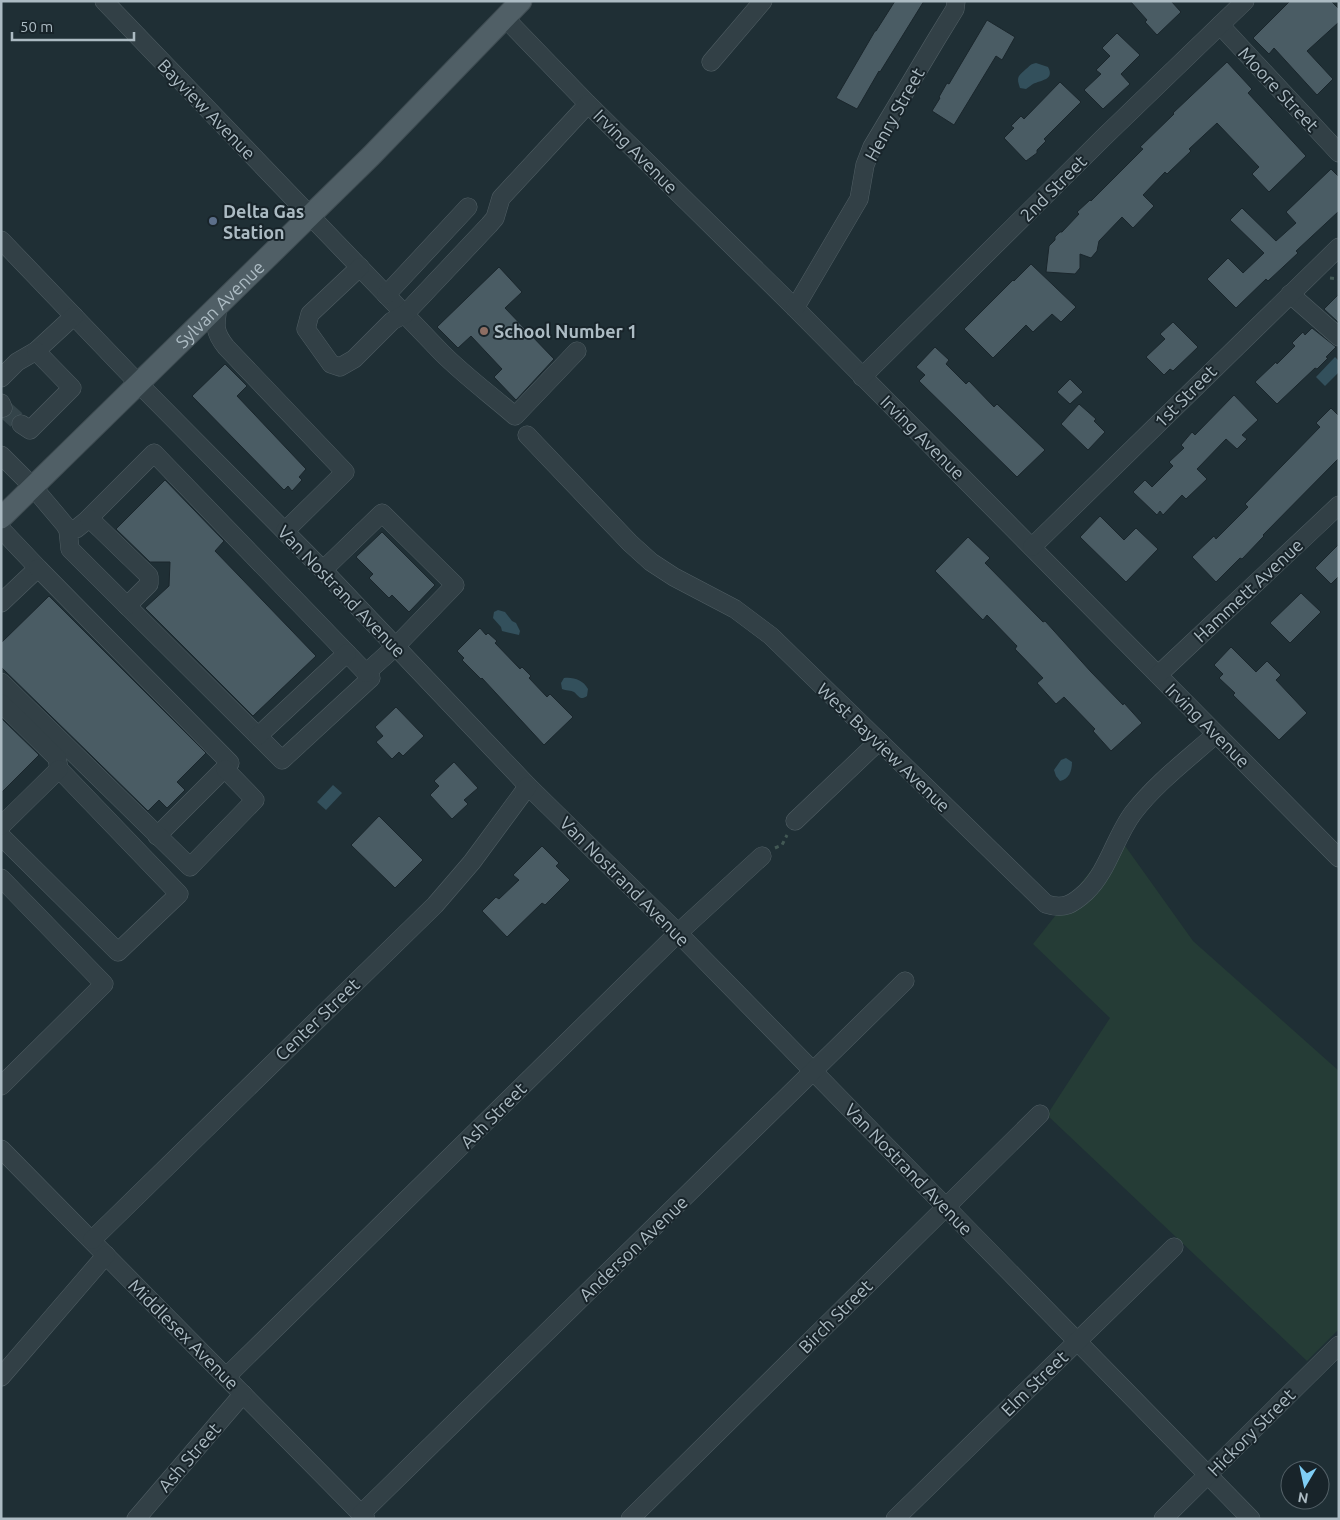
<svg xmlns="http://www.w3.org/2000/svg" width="1340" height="1520" font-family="Ubuntu,sans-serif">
  <rect width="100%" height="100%" fill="#1f2f35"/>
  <path fill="#253c36" d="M1118 836 1193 941 1339 1071V1329L1307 1361 1047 1115 1110 1018 1033 944Z"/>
  <g fill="#33505c">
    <path d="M1036 63 1048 67C1055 80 1041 80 1033 84 1031 85 1029 87 1026 89L1020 88C1016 77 1018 76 1026 69 1030 66 1030 64 1036 63Z"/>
    <path d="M1335 357 1339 361V372L1325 386 1316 377Z"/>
    <path d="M498 610 505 612 512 621 516 623 520 631 519 635 502 631 501 627 493 618 494 612Z"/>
    <path d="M564 678C574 677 583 680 588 689L587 696C580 701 579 696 574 692 571 690 566 691 562 689L561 683Z"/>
    <path d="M1066 758 1072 762C1072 771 1069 779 1060 781L1056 776 1054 770 1061 760Z"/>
    <path d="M333 785 342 793 326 810 317 802Z"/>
  </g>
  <g fill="#4a5c64" stroke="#1a262c">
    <path d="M895 1H924L880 72 879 71 857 109 836 98 875 31H876Z"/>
    <path d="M1130 1H1171L1181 12 1157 35 1145 22 1147 20Z"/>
    <path d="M1290 1H1331L1339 9V22L1307 51 1333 79 1317 95 1274 48 1269 54 1253 38Z"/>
    <path d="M987 20 1015 37 1002 60 996 56 954 125 932 111 940 98 939 97 947 83 949 84Z"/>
    <path d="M1117 33 1140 55 1121 74 1130 84 1103 109 1084 90 1101 74 1096 70 1110 56 1102 48Z"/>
    <path d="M1227 62 1252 89 1248 93 1306 156 1269 192 1252 174 1259 167 1217 123 1189 149 1191 151 1167 174 1165 172 1143 195 1154 206 1133 228 1122 217 1099 241 1097 251 1091 258 1080 254V268L1075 274 1046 272 1049 246 1055 240V237L1060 232H1062L1079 214 1077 212 1090 200 1091 201 1143 149 1140 147 1174 114 1173 113Z"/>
    <path d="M1060 82 1081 102 1044 139 1046 141 1037 150V153L1026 161 1004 138 1014 128 1011 126 1021 116 1024 119Z"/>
    <path d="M1331 169 1339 177V211L1296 251 1298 253 1268 281 1266 279 1236 308 1207 279 1228 258 1243 273 1264 253 1230 220 1242 208 1276 241 1296 223 1286 212Z"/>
    <path d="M1031 264 1076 307 1061 322 1052 314 1033 332 1026 325 993 358 964 329 1013 280 1014 281Z"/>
    <path d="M499 267 522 292 505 308 554 359 516 400 494 377 502 369 471 336 458 348 437 327Z"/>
    <path d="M1339 294V323L1324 309Z"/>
    <path d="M1173 322 1198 347 1173 371 1170 369 1164 375 1146 357 1165 339 1160 334Z"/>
    <path d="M1312 328 1336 347 1326 357 1328 358 1317 369 1315 368 1277 404 1255 382 1276 362 1277 364 1295 346 1292 343 1303 332 1305 335Z"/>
    <path d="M935 347 949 360 946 364 966 384 969 381 994 407 997 404 1045 450 1017 477 919 381 925 375 916 367Z"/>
    <path d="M225 364 247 386 237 396 306 469 299 477 302 480 292 491 288 486 284 490 192 396Z"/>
    <path d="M1070 379 1083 392 1070 404 1057 392Z"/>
    <path d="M1234 395 1258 420 1242 435 1247 439 1237 449 1226 439 1197 469 1207 479 1186 499 1182 495 1163 515 1160 511 1157 515 1133 492 1145 480 1152 487 1173 466 1169 462 1184 448 1181 445 1192 432 1195 435Z"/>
    <path d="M1079 404 1096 419 1094 421 1105 432 1088 450 1061 424Z"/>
    <path d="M1331 408 1339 416V458L1263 535 1264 536 1242 559 1240 558 1216 582 1192 557 1214 536 1216 539 1248 507 1245 504 1320 427 1316 423Z"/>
    <path d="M165 480 224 541 215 551 316 656 253 716 145 608 169 586 170 562H150L116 529Z"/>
    <path d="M1100 516 1124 540 1136 528 1158 549 1126 582 1080 537Z"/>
    <path d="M382 532 435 585 409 612 392 595 389 598 369 578 373 574 356 557Z"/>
    <path d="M968 537 990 558 985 563 1043 622 1045 621 1091 672 1123 705 1124 703 1142 723 1111 751 1093 731 1095 729 1064 697 1056 704 1037 683 1043 678 1015 649 1017 646 987 615 983 620 935 571Z"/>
    <path d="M1339 544V576L1331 584 1315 568Z"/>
    <path d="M1301 593 1321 612 1290 643 1270 623Z"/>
    <path d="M49 596 206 753 177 782 185 790 167 808 159 800 148 811 1 667V643Z"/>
    <path d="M480 628 486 635 488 633 497 641 495 643 520 669 522 667 531 676 529 678 547 697 550 694 573 717 544 745 482 678 481 679 462 660 464 658 457 651Z"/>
    <path d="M1231 647 1256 672 1267 661 1281 675 1276 680 1307 713 1279 740 1233 695 1235 693 1219 678 1223 674 1214 665Z"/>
    <path d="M396 707 424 736 403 756 399 752 392 759 376 742 383 736 375 727Z"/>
    <path d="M1 718 39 755 1 793Z"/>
    <path d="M454 762 478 788 464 800 468 804 452 819 430 795 439 786 434 781Z"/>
    <path d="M379 816 423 860 395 888 351 845Z"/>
    <path d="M542 846 559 863 556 866 570 880 545 905 542 903 507 937 482 911 496 897 499 899 519 880 513 875Z"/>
  </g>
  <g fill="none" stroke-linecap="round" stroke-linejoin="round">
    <path stroke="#34444a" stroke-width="18" stroke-dasharray="18 9" stroke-linecap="butt" d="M3 408 21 424"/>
    <g stroke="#505e64" stroke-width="19">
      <g id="minor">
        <path d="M104 1 442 353C465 376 491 395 515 416L577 351"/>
        <path d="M505 18 588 104 795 308 1339 858"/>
        <path d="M1220 25 1339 153"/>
        <path d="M711 62 763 1"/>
        <path d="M1 240 139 384 323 570 528 786 678 933 1251 1519"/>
        <path d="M360 267 310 314 306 329 331 364 340 367 354 359 392 321 405 314 489 225 495 218 501 198 588 104"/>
        <path d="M1290 294 1339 337"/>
        <path d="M386 295 468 207"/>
        <path d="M218 307C215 326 214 332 226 347L345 472 285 531"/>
        <path d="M795 308 859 199 865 165 872 147 936 40 955 9 956 1"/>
        <path d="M862 377 1104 137 1245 1"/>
        <path d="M1 378 17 362 36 351 74 316"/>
        <path d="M1 403 3 408"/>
        <path d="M21 424 30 430 72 388 36 351"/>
        <path d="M527 435 630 543 651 562 674 577 735 609 771 636 1046 904C1064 910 1073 904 1086 892 1108 871 1115 837 1133 813 1156 783 1188 759 1216 734"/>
        <path d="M1 455 33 487 65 525 68 530 70 549 282 760 371 678 154 453 86 521 76 529 68 530"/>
        <path d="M89 518 149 576V584L127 606"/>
        <path d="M1 529 38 568 1 603"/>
        <path d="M1032 547 1339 247"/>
        <path d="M38 568 230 763 157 836"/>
        <path d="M323 570 382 513 455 585 395 647 366 673"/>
        <path d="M1158 675 1339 505"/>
        <path d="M1 682 190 867 255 800 225 769"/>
        <path d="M1 703 57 758 59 769 179 894 118 952 1 836"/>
        <path d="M258 736 347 653"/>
        <path d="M795 821 879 741"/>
        <path d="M1 826 59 769"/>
        <path d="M1 878 104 984 1 1086"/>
        <path d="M1 1149 366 1519"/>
        <path d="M92 1240 435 905 472 862 528 786"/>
        <path d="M1 1377 106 1255"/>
        <path d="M226 1377 678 933 762 856"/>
        <path d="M361 1514 905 981"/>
        <path d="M136 1519 243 1394"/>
        <path d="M630 1519 1040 1114"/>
        <path d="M895 1519 1174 1247"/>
        <path d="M1163 1519 1339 1345"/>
      </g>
    </g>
    <g stroke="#3f4c52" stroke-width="23">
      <g id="major">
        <path id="s1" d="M1 518 371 156 521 1"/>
      </g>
    </g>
    <g stroke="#425854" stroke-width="3" stroke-dasharray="4 4" stroke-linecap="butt">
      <path d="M1330 278 1339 279"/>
      <path d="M775 848 782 845 787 835"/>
    </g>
    <use href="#minor" stroke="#324046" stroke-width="18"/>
    <use href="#major" stroke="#505f66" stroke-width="21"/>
  </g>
  <circle fill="#5c6f8a" stroke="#18242a" stroke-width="2" cx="213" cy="221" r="5"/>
  <circle fill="#8d6e63" stroke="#18242a" stroke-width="2" cx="484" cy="331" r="5"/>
  <g text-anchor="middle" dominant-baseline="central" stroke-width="4" stroke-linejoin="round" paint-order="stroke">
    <g font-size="18" fill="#acbbc3" stroke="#18242a">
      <text transform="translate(1279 89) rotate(47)">Moore Street</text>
      <text transform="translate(207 109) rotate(46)">Bayview Avenue</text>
      <text transform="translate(894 114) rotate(-61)">Henry Street</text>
      <text transform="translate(636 151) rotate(45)">Irving Avenue</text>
      <text transform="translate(1053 188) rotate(-45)">2nd Street</text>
      <text stroke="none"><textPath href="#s1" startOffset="306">Sylvan Avenue</textPath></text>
      <text transform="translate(1185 396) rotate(-45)">1st Street</text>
      <text transform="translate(923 437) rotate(45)">Irving Avenue</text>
      <text transform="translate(1248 590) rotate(-43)">Hammett Avenue</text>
      <text transform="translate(342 591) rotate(46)">Van Nostrand Avenue</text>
      <text transform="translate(1208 725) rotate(45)">Irving Avenue</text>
      <text transform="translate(884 747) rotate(44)">West Bayview Avenue</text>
      <text transform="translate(625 881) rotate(45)">Van Nostrand Avenue</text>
      <text transform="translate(317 1019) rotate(-44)">Center Street</text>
      <text transform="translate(493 1115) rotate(-45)">Ash Street</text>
      <text transform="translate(909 1169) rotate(46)">Van Nostrand Avenue</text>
      <text transform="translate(633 1248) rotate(-44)">Anderson Avenue</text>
      <text transform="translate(835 1316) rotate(-45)">Birch Street</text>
      <text transform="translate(184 1334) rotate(45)">Middlesex Avenue</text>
      <text transform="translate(1034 1383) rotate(-44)">Elm Street</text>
      <text transform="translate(1251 1432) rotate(-45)">Hickory Street</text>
      <text transform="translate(189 1457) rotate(-49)">Ash Street</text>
    </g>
    <g font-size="18" font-weight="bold" fill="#acbbc3" stroke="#18242a" text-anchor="start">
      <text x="223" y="211">Delta Gas<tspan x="223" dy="21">Station</tspan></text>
      <text x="494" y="331">School Number 1</text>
    </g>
  </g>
  <rect width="1340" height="1520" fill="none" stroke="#acbbc3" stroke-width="5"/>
  <g transform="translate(1305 1485) rotate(189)"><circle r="24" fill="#18242a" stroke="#536067"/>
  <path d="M0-4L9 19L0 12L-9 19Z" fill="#7fcef5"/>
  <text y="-8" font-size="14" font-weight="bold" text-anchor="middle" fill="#acbbc3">N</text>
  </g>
  <path d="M12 32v8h122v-8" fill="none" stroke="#acbbc3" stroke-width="2.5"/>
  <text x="20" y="32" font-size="15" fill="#acbbc3" stroke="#18242a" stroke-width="4" paint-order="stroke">50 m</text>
</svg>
